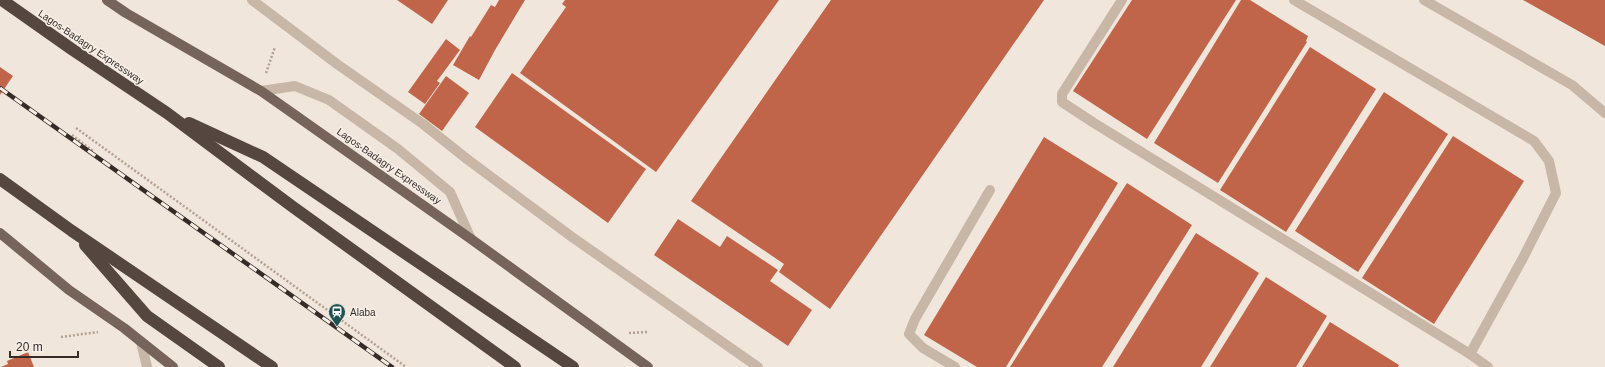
<svg xmlns="http://www.w3.org/2000/svg" width="1605" height="367" font-family="Arial,sans-serif">
  <rect width="100%" height="100%" fill="#f0e6db"/>
  <g fill="#c06549">
    <path d="M397 0H448L432 24Z"/>
    <path d="M499 0H525L495 50 479 80 453 65 470 36 471 37 491 5 495 7Z"/>
    <path d="M565 0H779L656 172 520 73 566 7 562 4Z"/>
    <path d="M831 0H1044L830 309 779 272 784 264 691 201Z"/>
    <path d="M1132 0H1236L1147 139 1073 91Z"/>
    <path d="M1241 0H1250L1308 36 1306 41 1307 42 1218 183 1154 143Z"/>
    <path d="M1523 0H1605V46Z"/>
    <path d="M446 39 460 50 437 81 440 83 425 104 408 92Z"/>
    <path d="M1310 47 1376 89 1286 232 1220 190Z"/>
    <path d="M0 67 13 76 0 95Z"/>
    <path d="M512 73 646 169 608 223 475 127Z"/>
    <path d="M446 76 469 93 442 131 419 114Z"/>
    <path d="M1384 92 1448 134 1358 272 1295 231Z"/>
    <path d="M1453 136 1524 181 1434 324 1362 278Z"/>
    <path d="M1044 137 1118 183 1006 367H977L924 335Z"/>
    <path d="M1127 183 1192 225 1102 367H1010Z"/>
    <path d="M678 219 720 247 727 236 778 270 770 281 812 310 788 346 654 255Z"/>
    <path d="M1196 233 1259 273 1201 367H1113Z"/>
    <path d="M1266 277 1327 316 1296 367H1210Z"/>
    <path d="M1330 322 1399 365 1398 367H1302Z"/>
    <path d="M28 352 34 367H1L8 364 7 361Z"/>
  </g>
  <g fill="none" stroke-linecap="round" stroke-linejoin="round">
    <g stroke="#b4a092" stroke-width="2.5" stroke-dasharray="2 2" stroke-linecap="butt">
      <path d="M266 73 275 47"/>
      <path d="M76 128 406 367"/>
      <path d="M72 135 93 151"/>
      <path d="M629 333 647 332"/>
      <path d="M61 337 98 332"/>
    </g>
    <g stroke="#c8b6a7" stroke-width="10">
      <path d="M252 0 337 64 423 124 467 159 572 237 758 367"/>
      <path d="M1122 0 1062 94V102L1094 123 1470 354 1488 367"/>
      <path d="M1294 0 1534 141 1549 161 1556 193 1523 258 1470 354"/>
      <path d="M1424 0 1572 85 1605 113"/>
      <path d="M261 91 295 86 329 100 398 149 450 192 471 239"/>
      <path d="M141 342 147 367"/>
      <path d="M955 367 923 348 909 334 915 319 990 190"/>
    </g>
    <g stroke="#766359" stroke-width="10">
      <path d="M107 0 126 13 261 91 471 239 648 367"/>
      <path d="M0 233 69 290 124 328 173 367"/>
    </g>
    <g stroke="#55463f" stroke-width="12">
      <path d="M2 0 73 50 167 113 293 207 515 367"/>
      <path d="M189 123 263 157 573 367"/>
      <path d="M0 179 72 231 272 367"/>
      <path d="M85 245 147 316 219 367"/>
    </g>
    <g stroke="#352c28" stroke-width="4.5">
      <path id="rail" d="M0 88 392 367"/>
    </g>
    <use href="#rail" stroke="#f8f0e7" stroke-width="3" stroke-dasharray="9" stroke-linecap="butt"/>
  </g>
  <defs>
    <g id="station-pin" transform="scale(0.9)"><path d="M0 17L-7.5 6A9.5 9.5 0 1 1 7.5 6Z" fill="#1f5154" stroke="#f8f0e7"/><path d="M-3-6H3Q5-6 5-4V2Q5 4 3 4L4.5 6H3L1.5 4h-3L-3 6H-4.5L-3 4Q-5 4-5 2V-4Q-5-6-3-6ZM-3.5-4v3h7v-3ZM-3.5 1v1.5H-2V1ZM2 1v1.5H3.5V1Z" fill="#fff"/></g>
  </defs>
  <g fill-rule="evenodd">
    <use href="#station-pin" x="337" y="312"/>
  </g>
  <g text-anchor="middle" dominant-baseline="central" stroke-width="3" stroke-linejoin="round" paint-order="stroke">
    <g font-size="10" fill="#352c28" stroke="#f8f0e7">
      <text transform="translate(91 47) rotate(34)">Lagos-Badagry Expressway</text>
      <text transform="translate(389 166) rotate(35)">Lagos-Badagry Expressway</text>
    </g>
    <g font-size="10" fill="#352c28" stroke="#f8f0e7" text-anchor="start">
      <text x="350" y="312">Alaba</text>
    </g>
  </g>
  <path d="M10 351v6h68v-6" fill="none" stroke="#352c28" stroke-width="2"/>
  <text x="16" y="351" font-size="12" fill="#352c28" stroke="#f8f0e7" stroke-width="3" paint-order="stroke">20 m</text>
</svg>
